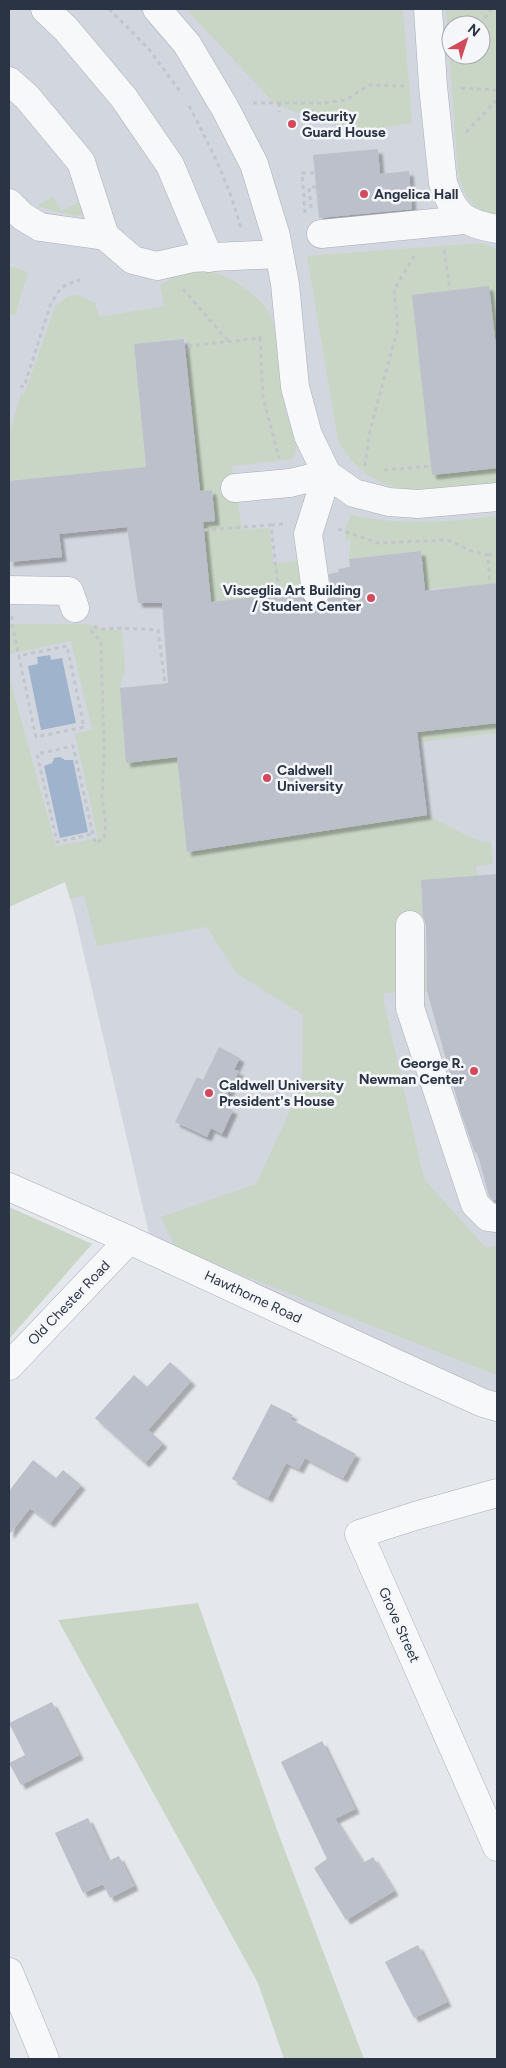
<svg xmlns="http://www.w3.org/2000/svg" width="506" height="2068" font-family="Figtree,sans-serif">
  <defs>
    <filter id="shadow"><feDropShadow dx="4.5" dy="4.5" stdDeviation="1" flood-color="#0004"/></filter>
  </defs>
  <rect width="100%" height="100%" fill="#e4e7ec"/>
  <path fill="#d2d6de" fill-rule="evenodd" d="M9 9H497V1395L151 1242 74 912 9 675ZM451 25H481V55H451Z"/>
  <g fill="#c9d6c5" fill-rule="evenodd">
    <path d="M186 9H403L412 123 355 132 276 105Z"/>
    <path d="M446 9H497V214C472 214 464 194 458 172ZM451 25H481V55H451Z"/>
    <path d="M53 196 61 211 82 201 84 211 80 216 61 213 37 206Z"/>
    <path d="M481 243 497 249V483C433 489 377 507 338 441L307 256Z"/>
    <path d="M9 266 28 272 15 315 9 313Z"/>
    <path d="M194 270C200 270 207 270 213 272 232 277 257 295 268 311 280 329 282 388 286 412 289 427 303 446 292 459L232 466 234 493 237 495 242 530 269 528 274 564 300 560 308 592 211 602 203 522 215 520 212 490 200 491 185 354H189L187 338 134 344 146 467 9 481V434L21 394 24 395 55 307 68 296 78 295 95 303 99 317 164 306 160 285 181 273Z"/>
    <path d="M351 515C402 526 446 522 497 516V585L425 589 421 551 349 559 351 539 346 540 345 529Z"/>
    <path d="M9 624H86L101 629 122 631 125 669 120 688 177 757 188 852 427 815 472 838 483 842 491 841 493 864 476 866 477 876 421 880 427 991 384 993V1002L424 1179 486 1248 497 1245V1375L176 1249 161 1217 256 1184 302 1085 303 1015 236 973 207 927 97 946 84 895 70 899 65 882 9 907V675L56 846 98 838 75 734 92 729 71 641 9 654Z"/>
    <path d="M497 723V733L419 742 418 732Z"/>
    <path d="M9 1207 92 1244 9 1339Z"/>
    <path d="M198 1603 277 1830 364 2059H284L258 1983 58 1620Z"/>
  </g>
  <g fill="#9fb4cc">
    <path d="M50 655 51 660 62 658 76 723 41 730 28 666 38 664 37 657Z"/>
    <path d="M60 757 65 760H73L88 832 60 838 44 766 52 763 54 758Z"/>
  </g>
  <g fill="#bbc0ca" filter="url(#shadow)">
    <path d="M378 149 380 174 409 171 412 209 319 218 313 155Z"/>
    <path d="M489 286 497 355V468L432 475 412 295Z"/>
    <path d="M184 339 200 491 212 490 215 521 203 522 211 602 300 592 304 601 311 606H319L326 603 331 596 329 574 339 572 338 569 350 567 349 559 421 551 425 591 497 583V723L417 732 427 815 187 852 177 757 126 763 120 688 168 683 162 603H138L127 527 59 534 62 557 9 562V481L146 467 134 344Z"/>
    <path d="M497 874V1200H493L489 1196 477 1152 475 1153 461 1113 427 991 426 925 423 916 421 880Z"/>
    <path d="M219 1047 240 1058 234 1070 239 1071 222 1105 233 1110 222 1134 211 1128 207 1137 175 1122 197 1077 203 1080Z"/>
    <path d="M170 1362 191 1381 148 1430 163 1443 145 1463 95 1418 134 1375 147 1387Z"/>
    <path d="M271 1404 293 1415 290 1419 356 1454 343 1478 305 1458 299 1469 286 1463 268 1498 232 1479Z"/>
    <path d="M33 1460 56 1478 63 1470 81 1485 50 1523 30 1508 9 1535V1491Z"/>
    <path d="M52 1702 79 1755 21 1785 9 1763 25 1755 9 1723Z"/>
    <path d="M322 1741 355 1809 335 1819 363 1863 373 1857 394 1891 346 1920 314 1868 327 1859 281 1762Z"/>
    <path d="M88 1818 108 1861 119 1856 134 1886 110 1898 103 1884 83 1893 55 1833Z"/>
    <path d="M418 1945 447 2002 414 2018 385 1962Z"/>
  </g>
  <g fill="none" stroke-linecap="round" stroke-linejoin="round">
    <g stroke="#a9aeb7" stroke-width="29">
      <g id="minor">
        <path d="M45 9 66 29 124 98 170 165 209 258"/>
        <path d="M157 9 187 44 225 108 254 164 276 236 285 284 295 387 308 435 327 474 354 493 389 502 418 504 497 497"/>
        <path d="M428 9 433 86 443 183C454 216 464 223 497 229"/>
        <path d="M9 81 27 97 81 162 105 236"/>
        <path d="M9 203 22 216 40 227 105 236 133 260 157 266 192 258 279 254"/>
        <path d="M321 234 464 220"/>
        <path d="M235 488 290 483 327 474"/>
        <path d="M9 590 69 591 75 608"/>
        <path d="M316 591 308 534 327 474"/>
        <path d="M410 925V1008L475 1204 488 1217 497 1218"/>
        <path d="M9 1187 129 1240 410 1370 483 1403 497 1407"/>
        <path d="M9 1366 129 1240"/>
        <path d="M497 1493 415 1516 359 1534 497 1847"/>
        <path d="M9 1972 45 2059"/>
      </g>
    </g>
    <g stroke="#c2c5cb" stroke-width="3" stroke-dasharray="4 4" stroke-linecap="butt">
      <path d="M109 9 148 48 182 94"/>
      <path d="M480 25 491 9"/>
      <path d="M461 88 497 90"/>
      <path d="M253 103H323L346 100 369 85 405 86"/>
      <path d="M279 103V112"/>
      <path d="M189 106C210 146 230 185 241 229"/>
      <path d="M466 132 497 100"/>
      <path d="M311 208 309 187H317L319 207"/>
      <path d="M305 213 302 173H315"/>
      <path d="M444 250 450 290"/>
      <path d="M183 289 228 341"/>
      <path d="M260 338 263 397 279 458"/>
      <path d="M496 344H497"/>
      <path d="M188 346 260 338V336"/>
      <path d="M20 386 24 387 50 306C60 288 60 286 80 280"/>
      <path d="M365 466 370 430 398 328 394 290 416 253"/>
      <path d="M384 470 431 466"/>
      <path d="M271 525 283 524"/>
      <path d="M338 529 378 543 448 540 471 551 488 555 490 584"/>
      <path d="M204 530 271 525 279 595"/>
      <path d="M488 555 497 554"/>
      <path d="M12 616V624L36 737 84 727 67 646 18 656"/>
      <path d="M94 626 101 629 121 628 158 630 165 683"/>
      <path d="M91 630 101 642 104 752 102 797 106 824 104 839 95 843 73 746 37 754 57 842 92 834"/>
    </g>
    <use href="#minor" stroke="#f7f8fa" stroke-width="28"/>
  </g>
  <g fill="#d1495b" stroke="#f4f6f9" stroke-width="2">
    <circle cx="292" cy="124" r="5"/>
    <circle cx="364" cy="194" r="5"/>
    <circle cx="371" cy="598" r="5"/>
    <circle cx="267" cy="778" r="5"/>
    <circle cx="474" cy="1071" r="5"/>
    <circle cx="209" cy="1093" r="5"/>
  </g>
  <g text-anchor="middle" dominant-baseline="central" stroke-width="5" stroke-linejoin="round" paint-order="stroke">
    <g font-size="14" font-weight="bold" fill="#2b3445" stroke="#f4f6f9" text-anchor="start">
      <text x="302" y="116">Security<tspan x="302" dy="16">Guard House</tspan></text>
      <text x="374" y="194">Angelica Hall</text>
      <text x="361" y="590" text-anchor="end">Visceglia Art Building<tspan x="361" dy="16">/ Student Center</tspan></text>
      <text x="277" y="770">Caldwell<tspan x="277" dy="16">University</tspan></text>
      <text x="464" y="1063" text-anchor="end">George R.<tspan x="464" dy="16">Newman Center</tspan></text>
      <text x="219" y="1085">Caldwell University<tspan x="219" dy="16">President's House</tspan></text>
    </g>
    <g font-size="14" fill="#2b3445" stroke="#f4f6f9">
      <text transform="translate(253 1297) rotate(25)">Hawthorne Road</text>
      <text transform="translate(69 1303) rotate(-46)">Old Chester Road</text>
      <text transform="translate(399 1625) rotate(66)">Grove Street</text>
    </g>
  </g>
  <rect width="506" height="2068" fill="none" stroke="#2b3445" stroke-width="20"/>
  <g transform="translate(466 40) rotate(39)"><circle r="24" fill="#f4f6f9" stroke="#a4a8b1"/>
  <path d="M0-4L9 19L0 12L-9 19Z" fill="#d1495b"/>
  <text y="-8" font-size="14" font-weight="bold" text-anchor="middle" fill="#2b3445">N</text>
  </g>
</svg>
